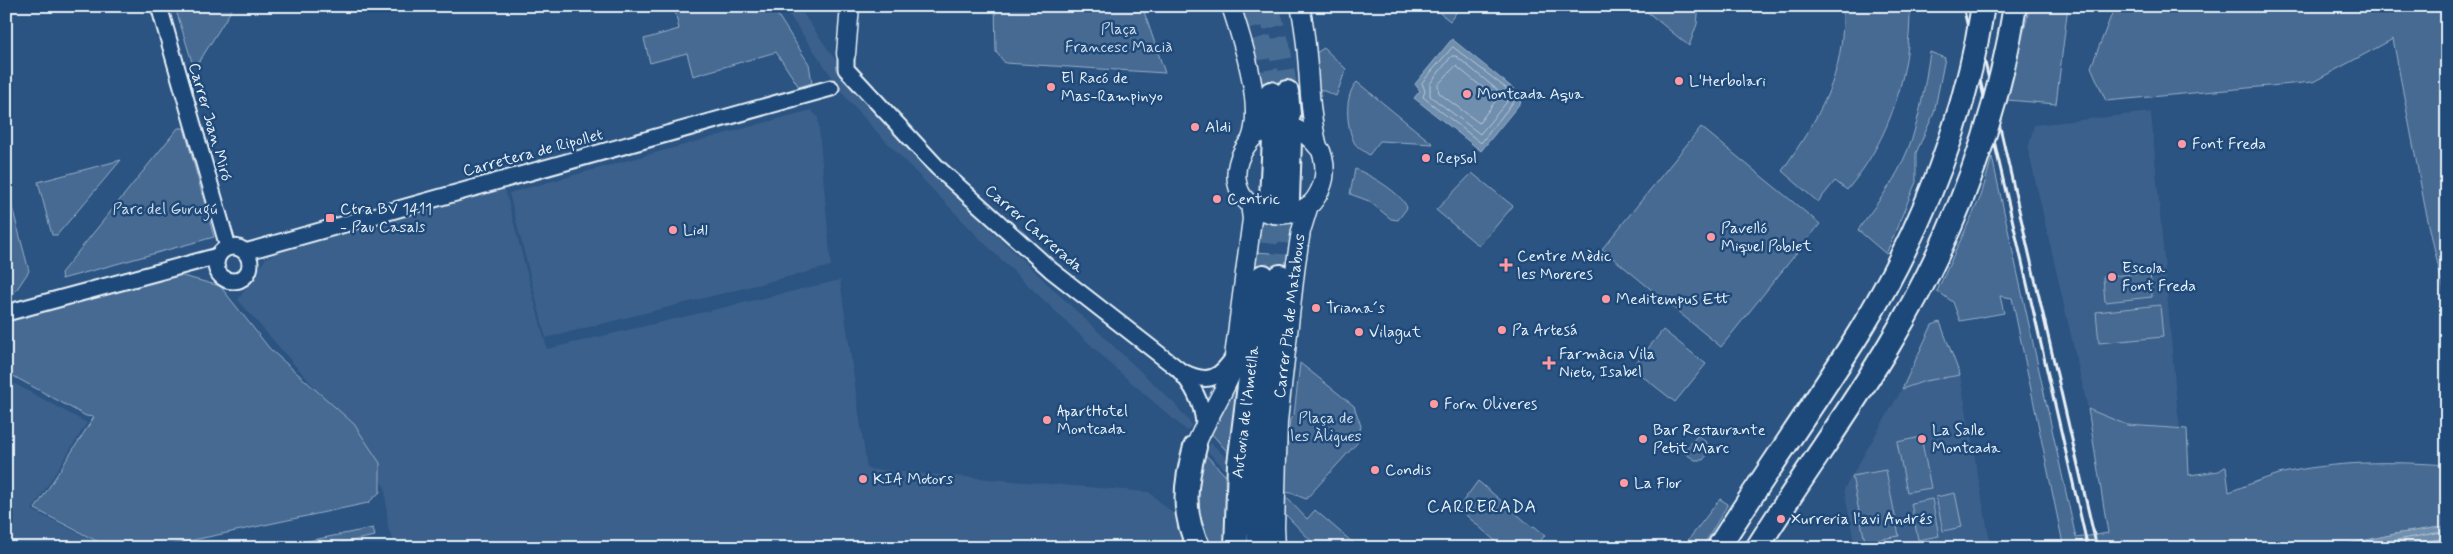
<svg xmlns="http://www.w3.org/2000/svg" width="2453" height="554" font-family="Mynerve,sans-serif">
  <rect width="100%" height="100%" fill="#2b5482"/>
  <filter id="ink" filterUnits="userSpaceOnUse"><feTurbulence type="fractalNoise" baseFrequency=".02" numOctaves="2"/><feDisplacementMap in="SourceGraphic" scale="10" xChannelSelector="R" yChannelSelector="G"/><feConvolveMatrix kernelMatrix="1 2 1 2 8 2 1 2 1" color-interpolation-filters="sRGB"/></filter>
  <g filter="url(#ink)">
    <g fill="#3a608b">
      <path d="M783 6H798L857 91 883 124 995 234 1174 403 1192 425 1187 431 1117 370 987 246 876 131 847 99Z"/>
      <path d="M811 110 818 117 831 266 546 338 509 193Z"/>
      <path d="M2151 112 2177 406 2180 428 2127 425 2088 409 2028 149 2034 125Z"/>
      <path d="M504 186 547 349 840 280 867 469 1149 492 1177 517 1189 548H397L388 528 385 488 343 420 238 300 266 258 290 247Z"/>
      <path d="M1960 375 1991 548H1855L1844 489 1902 389 1925 381Z"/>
      <path d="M6 379 87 423 32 510 108 548H6Z"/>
      <path d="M1211 443 1232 463 1226 470 1205 449Z"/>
    </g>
    <g fill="#476b93" stroke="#98aec6">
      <path d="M234 6 199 62H192L175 7Z"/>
      <path d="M674 6H772L809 64 812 83 799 87 776 52 693 76 687 53 650 63 644 39 679 29Z"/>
      <path d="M995 6H1142L1165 73 1005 63 996 52Z"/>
      <path d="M1431 6H1461L1450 21Z"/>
      <path d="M1640 6H1699L1697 24 1689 46Z"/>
      <path d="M1843 6H1910C1911 72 1890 140 1847 190L1835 181 1818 202 1782 171C1820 115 1845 77 1843 6Z"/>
      <path d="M2030 6H2068L2056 104 2007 100Z"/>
      <path d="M2115 6H2447V305L2425 207 2393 39 2313 82 2106 101 2091 67Z"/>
      <path d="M1324 48 1346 69 1336 96 1317 88 1316 53Z"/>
      <path d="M1930 52 1945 58 1934 113 1916 153V182L1886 254 1858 230C1873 208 1891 187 1902 163 1919 128 1924 90 1930 52Z"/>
      <path d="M1357 82 1433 144 1380 141 1369 155C1364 151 1356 147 1354 142 1346 125 1344 95 1357 82Z"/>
      <path d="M1701 127 1820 224 1721 347 1602 249Z"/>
      <path d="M178 128H184L214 237 62 279 61 273Z"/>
      <path d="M1992 157 2076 538 2108 533 2088 409 2127 425 2187 429 2189 475 2219 471 2226 466 2229 492C2245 486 2262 479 2279 474 2333 461 2392 461 2447 465V526L2395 534 2330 548H2055L2063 544 2012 298 2000 296 2004 313 1960 321 1953 302 1937 291 1981 196Z"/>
      <path d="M121 160 57 235H52L38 182Z"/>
      <path d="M1355 169C1369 174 1403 194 1407 208L1398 220 1391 219 1369 201 1350 194Z"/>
      <path d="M1472 173 1513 206 1479 246 1436 210Z"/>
      <path d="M6 184 29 271 11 298 6 299Z"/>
      <path d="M1259 218 1298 219 1297 230 1261 241 1256 234Z"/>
      <path d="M1255 252 1271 253 1288 277 1253 273Z"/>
      <path d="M2150 272 2152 297 2105 302 2103 277Z"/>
      <path d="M179 275 220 286 270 349 354 424 380 463V492L368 503 156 548H110L35 509 94 417 86 416 6 372V330L13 317Z"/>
      <path d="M2160 305 2163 337 2099 343 2096 312Z"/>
      <path d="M1940 322 1960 375 1925 381 1902 389 1932 325Z"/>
      <path d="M1663 330 1706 364 1675 402 1632 368Z"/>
      <path d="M1300 363 1354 406 1361 426 1357 443 1306 499 1291 493 1282 492 1290 419 1294 415Z"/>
      <path d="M1239 376 1231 456 1211 433Z"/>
      <path d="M1698 435 1709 445 1708 454 1703 460H1695L1683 452Z"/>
      <path d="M1921 437 1931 488 1907 492 1897 442Z"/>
      <path d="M1201 450 1225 475 1227 548H1208L1199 523 1194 497Z"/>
      <path d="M1886 470 1899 536 1865 542 1852 476Z"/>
      <path d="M1478 481 1532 527 1534 526 1545 535 1535 548H1503L1458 508Z"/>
      <path d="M1955 493 1962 527 1943 531 1936 497Z"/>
      <path d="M1286 497 1307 519 1315 510 1359 548H1318L1284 513Z"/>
      <path d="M1720 499 1728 504 1702 548H1682Z"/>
      <path d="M1932 499 1939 536 1918 540 1911 503Z"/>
      <path d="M373 528 375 536 316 548H273Z"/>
    </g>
    <g fill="#708ead" stroke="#a0b6cb">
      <path d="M1452 39 1515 90 1521 102 1481 151 1414 98 1420 91 1415 84Z"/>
      <path d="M2447 526V548H2330L2395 534Z"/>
    </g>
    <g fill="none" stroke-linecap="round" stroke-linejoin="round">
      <g stroke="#b8c9da" stroke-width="1">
        <path d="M1453 47 1511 92 1514 101 1481 143 1423 97 1425 91 1422 83Z"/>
        <path d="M1452 56H1456L1506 97 1507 102 1480 134 1430 96V84Z"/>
        <path d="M1456 66 1497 99 1479 123 1439 93 1438 85Z"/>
        <path d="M2353 548 2447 531"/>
        <path d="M2384 548 2447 538"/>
      </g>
      <g stroke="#476c94" stroke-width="22" stroke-dasharray="22 11" stroke-linecap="butt">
        <path d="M1251 6 1265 57 1271 93"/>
        <path d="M1268 6 1279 46 1287 92"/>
        <path d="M1263 276 1271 198"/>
        <path d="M1280 276 1288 199"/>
      </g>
      <g stroke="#e8f1f8" stroke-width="19">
        <g id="tertiary">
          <path d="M159 6 228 247"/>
          <path d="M846 54V69L937 167 1051 270 1178 369C1192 384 1202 401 1204 423"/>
          <circle cx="233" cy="264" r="17"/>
          <path d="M245 252 831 88"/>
          <path d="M6 313 218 256"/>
          <path d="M1183 372C1209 385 1220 378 1235 355"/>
        </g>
      </g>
      <g stroke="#e8f1f8" stroke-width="21">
        <g id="secondary">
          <path d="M1231 6C1242 40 1264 105 1251 139"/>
          <path d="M1300 6C1311 53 1306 100 1318 147"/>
          <path d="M846 54 850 6"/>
          <path d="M1312 203C1325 187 1328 170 1321 151"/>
          <path d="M1309 205C1295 215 1280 217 1265 212 1197 189 1265 81 1318 147"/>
          <path d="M1195 447C1205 421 1221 398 1232 372L1252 219 1250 204"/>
          <path d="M1276 548 1275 527 1278 421 1296 263 1301 231 1309 205"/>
        </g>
      </g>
      <g stroke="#e8f1f8" stroke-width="26">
        <g id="motorway">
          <path d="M1287 92 1289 115"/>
          <path d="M1271 93 1273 115"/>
          <path d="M1271 198 1274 139"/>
          <path d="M1288 199 1290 140"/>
          <path d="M1195 447C1185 483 1181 513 1199 548"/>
          <path d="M1236 548 1239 464 1263 276"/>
          <path d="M1259 548C1251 458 1269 365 1280 276"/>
        </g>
      </g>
      <use href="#tertiary" stroke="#1f4a7a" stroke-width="15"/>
      <use href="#secondary" stroke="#1f4a7a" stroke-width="18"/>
      <use href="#motorway" stroke="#1f4a7a" stroke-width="22"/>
      <g stroke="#e8f1f8" stroke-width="3">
        <path d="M1963 6 2088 548"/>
        <path d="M1972 6 2097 548"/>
      </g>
      <g stroke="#e8f1f8" stroke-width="26" stroke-linecap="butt">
        <g id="motorway-bridge">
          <path d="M1718 548C1764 475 1814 405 1859 333 1920 233 1965 122 1983 6"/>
          <path d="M1757 548C1800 479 1848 414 1889 345 1952 240 1996 127 2015 6"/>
        </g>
      </g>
      <use href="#motorway-bridge" stroke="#1f4a7a" stroke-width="22"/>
    </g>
  </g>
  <g fill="#ff9aa2" stroke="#1f4a7a" stroke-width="2">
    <circle cx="1679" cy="81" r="5"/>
    <circle cx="1051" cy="87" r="5"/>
    <circle cx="1467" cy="94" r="5"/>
    <circle cx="1195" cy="127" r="5"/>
    <circle cx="2182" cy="144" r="5"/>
    <circle cx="1426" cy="158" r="5"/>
    <circle cx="1217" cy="199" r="5"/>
    <rect x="325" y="213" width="10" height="10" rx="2.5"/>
    <circle cx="673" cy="230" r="5"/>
    <circle cx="1711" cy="237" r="5"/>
    <path d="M1503.5 257.5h5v5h5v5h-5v5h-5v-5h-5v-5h5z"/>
    <circle cx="2112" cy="277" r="5"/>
    <circle cx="1606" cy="299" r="5"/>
    <circle cx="1316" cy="308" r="5"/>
    <circle cx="1502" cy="330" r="5"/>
    <circle cx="1359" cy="332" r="5"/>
    <path d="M1546.5 355.5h5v5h5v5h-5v5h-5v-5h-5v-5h5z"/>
    <circle cx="1434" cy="404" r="5"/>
    <circle cx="1047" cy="420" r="5"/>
    <circle cx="1643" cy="439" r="5"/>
    <circle cx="1922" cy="439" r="5"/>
    <circle cx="1375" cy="470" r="5"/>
    <circle cx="863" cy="479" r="5"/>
    <circle cx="1624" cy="483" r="5"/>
    <circle cx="1781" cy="519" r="5"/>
  </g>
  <g text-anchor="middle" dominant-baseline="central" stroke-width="5" stroke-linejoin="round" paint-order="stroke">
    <g font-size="16" fill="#d0dde9" stroke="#1f4a7a">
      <text x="1119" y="29">Plaça<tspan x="1119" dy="18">Francesc Macià</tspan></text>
      <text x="165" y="209">Parc del Gurugú</text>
      <text x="1326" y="418">Plaça de<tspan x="1326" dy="18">les Àligues</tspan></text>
    </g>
    <g font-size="16" fill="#e8f1f8" stroke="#1f4a7a" text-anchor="start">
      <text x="1061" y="78">El Racó de<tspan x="1061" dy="18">Mas-Rampinyo</tspan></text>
      <text x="1689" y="81">L'Herbolari</text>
      <text x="1477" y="94">Montcada Aqua</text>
      <text x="1205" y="127">Aldi</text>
      <text x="2192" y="144">Font Freda</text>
      <text x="1436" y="158">Repsol</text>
      <text x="1227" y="199">Centric</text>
      <text x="340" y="209">Ctra BV 1411<tspan x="340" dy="18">- Pau Casals</tspan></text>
      <text x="1721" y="228">Pavelló<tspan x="1721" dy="18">Miquel Poblet</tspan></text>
      <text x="683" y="230">Lidl</text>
      <text x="1517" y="256">Centre Mèdic<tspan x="1517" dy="18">les Moreres</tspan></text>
      <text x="2122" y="268">Escola<tspan x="2122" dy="18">Font Freda</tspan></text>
      <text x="1616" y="299">Meditempus Ett</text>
      <text x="1326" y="308">Triana´s</text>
      <text x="1512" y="330">Pa Artesá</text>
      <text x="1369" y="332">Vilagut</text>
      <text x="1559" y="354">Farmàcia Vila<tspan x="1559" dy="18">Nieto, Isabel</tspan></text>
      <text x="1444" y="404">Forn Oliveres</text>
      <text x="1057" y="411">ApartHotel<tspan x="1057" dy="18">Montcada</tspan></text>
      <text x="1653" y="430">Bar Restaurante<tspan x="1653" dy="18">Petit Marc</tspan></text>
      <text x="1932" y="430">La Salle<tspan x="1932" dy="18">Montcada</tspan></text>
      <text x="1385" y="470">Condis</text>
      <text x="873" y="479">KIA Motors</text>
      <text x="1634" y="483">La Flor</text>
      <text x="1791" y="519">Xurreria l'avi Andrés</text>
    </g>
    <g font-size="16" fill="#e8f1f8" stroke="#1f4a7a">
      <text transform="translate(210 122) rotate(74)">Carrer Joan Miró</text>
      <text transform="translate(533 153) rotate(-15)">Carretera de Ripollet</text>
      <text transform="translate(1034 229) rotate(41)">Carrer Carrerada</text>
      <text transform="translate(1290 316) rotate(-83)">Carrer Pla de Matabous</text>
      <text transform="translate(1246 412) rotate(-83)">Autovia de l'Ametlla</text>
    </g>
    <g font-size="18" letter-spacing="1" fill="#e8f1f8" stroke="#1f4a7a">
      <text x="1482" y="507">CARRERADA</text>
    </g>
  </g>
  <rect width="2453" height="554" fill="none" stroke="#1f4a7a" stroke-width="25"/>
  <rect x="12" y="12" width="2428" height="529" fill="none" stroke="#e8f1f8" stroke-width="2" filter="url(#ink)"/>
</svg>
